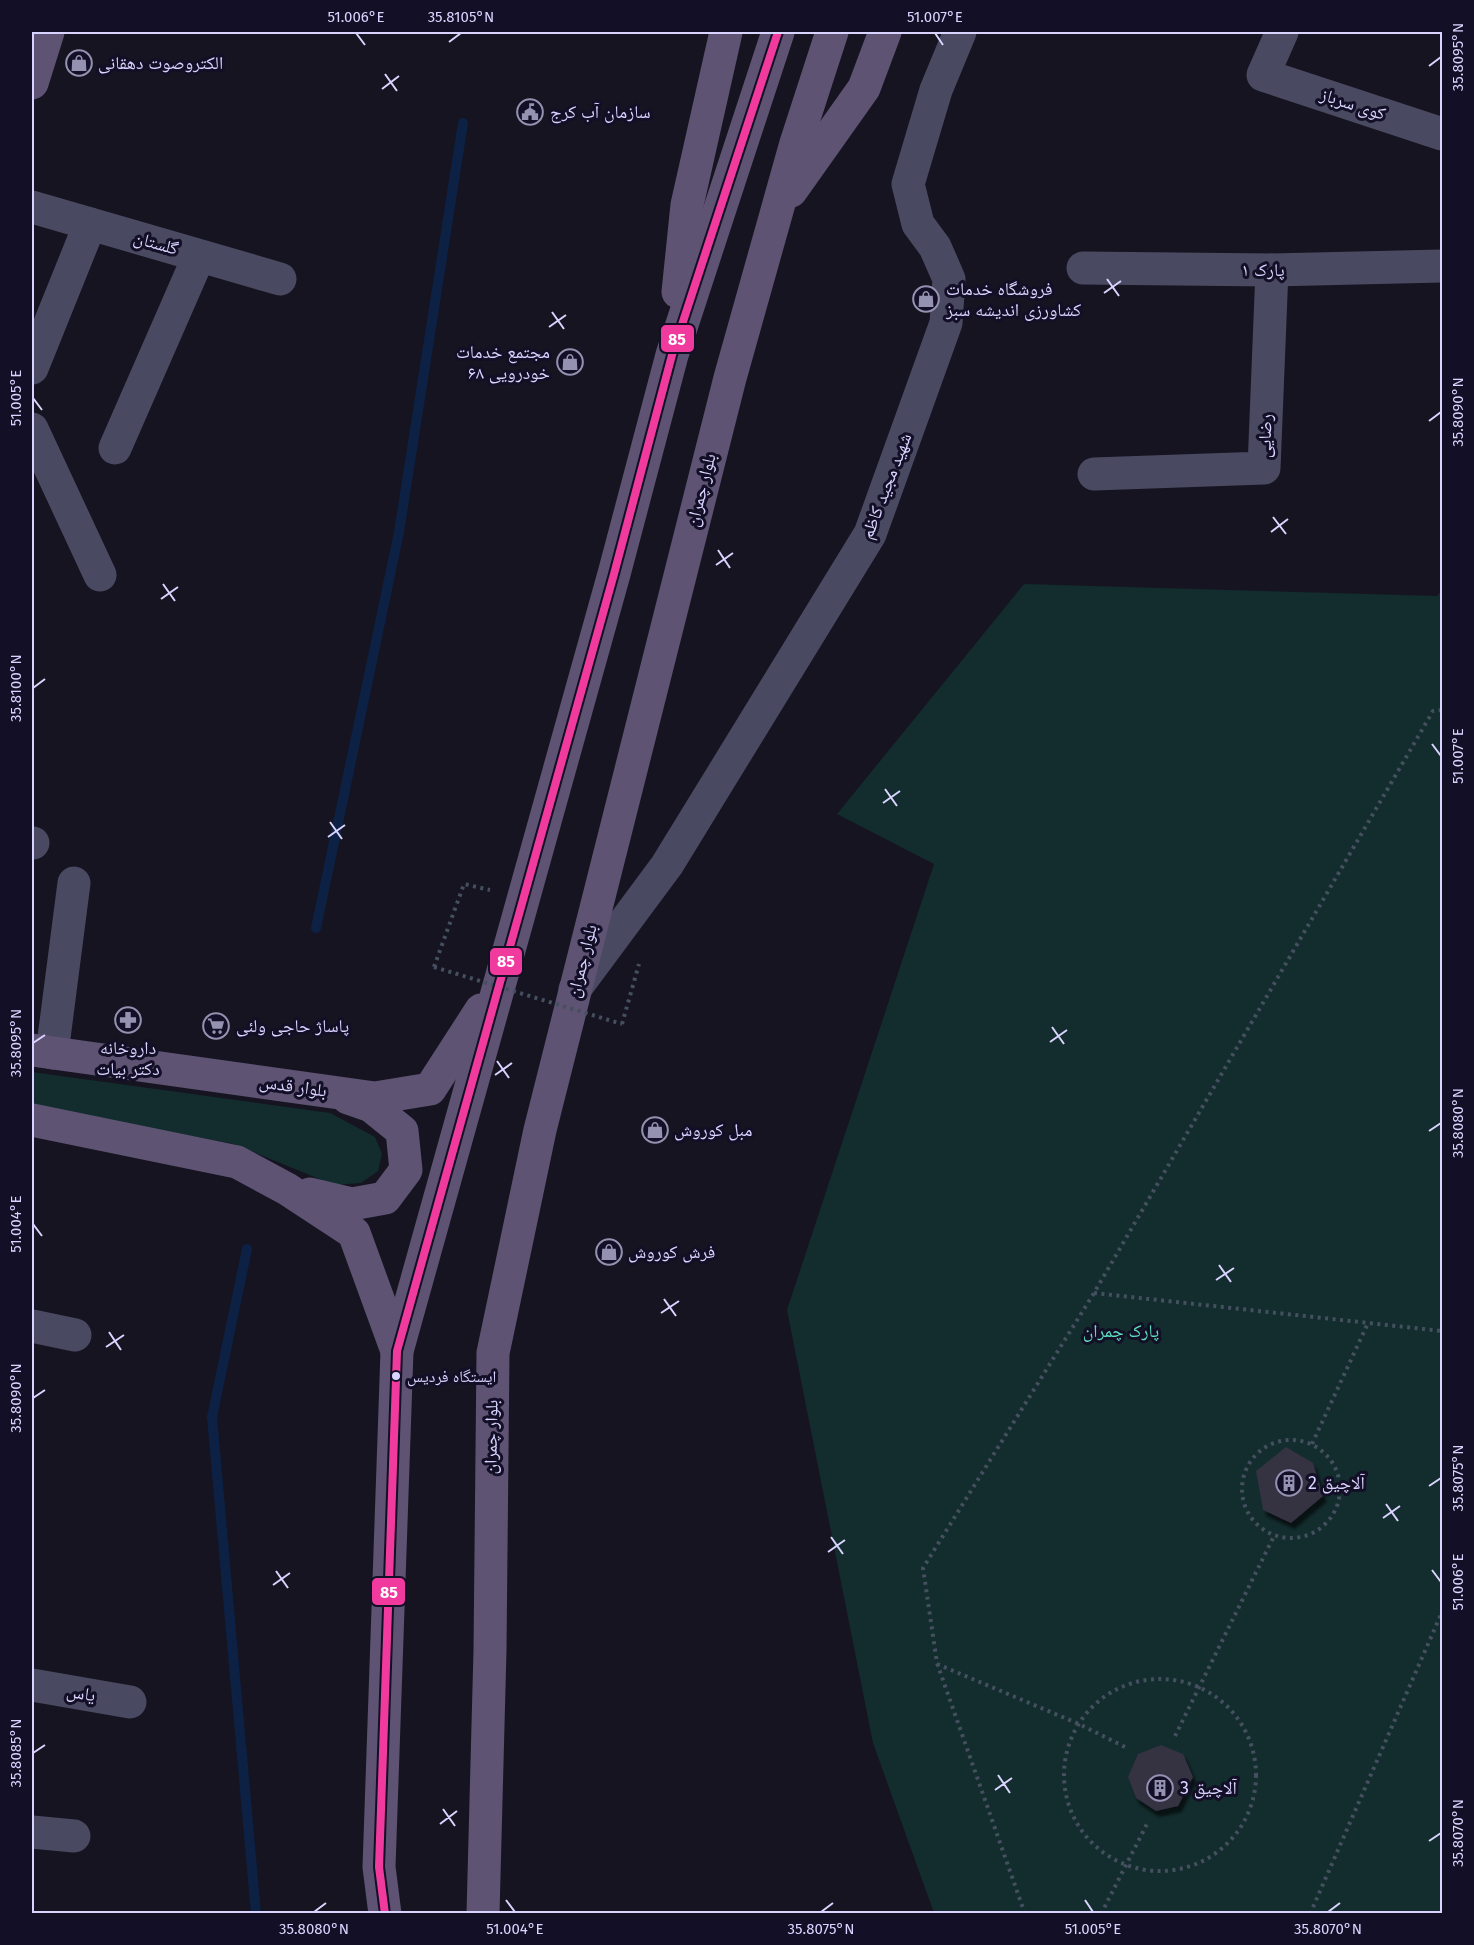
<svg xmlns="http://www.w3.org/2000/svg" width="1474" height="1945" font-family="'Fira Sans','Noto Naskh Arabic',sans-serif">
  <defs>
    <filter id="shadow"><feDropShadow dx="3.5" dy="6" stdDeviation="1.5" flood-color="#0009"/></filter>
  </defs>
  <rect width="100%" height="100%" fill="#161421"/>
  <g fill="#132c2d">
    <path d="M1024 584 1437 596 1442 590V1913H934L873 1743 787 1310 934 864 837 814Z"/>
    <path d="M32 1072 330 1113 375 1137 382 1154 378 1171 361 1183 334 1185 234 1144 32 1107Z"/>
  </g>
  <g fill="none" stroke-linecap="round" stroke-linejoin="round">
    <g stroke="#0d2144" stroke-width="10">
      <path d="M316 928 399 532 463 123"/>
      <path d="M247 1249 212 1417 256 1914"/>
    </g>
  </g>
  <g fill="#343243" filter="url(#shadow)">
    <path d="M1286 1447 1313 1463 1323 1496 1291 1523 1263 1510 1256 1471Z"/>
    <path d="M1161 1745 1183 1754 1193 1777 1178 1806 1156 1811 1136 1798 1128 1777 1138 1754Z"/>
  </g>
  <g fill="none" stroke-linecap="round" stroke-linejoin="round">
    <g stroke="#44505f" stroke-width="4" stroke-dasharray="3 4.5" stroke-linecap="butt">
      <path d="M434 967 464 884 490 890"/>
      <path d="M622 1024 639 964"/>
      <path d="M1094 1293 1442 1331"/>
      <circle cx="1291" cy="1489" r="49"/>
      <path d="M1312 1444 1368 1323"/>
      <path d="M937 1664 1079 1724 1129 1749"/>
      <circle cx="1160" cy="1775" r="96"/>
      <path d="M1175 1736 1274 1536"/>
      <path d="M1025 1914 937 1663 923 1568 1094 1293 1433 711 1442 710"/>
      <path d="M1101 1914 1147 1824"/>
      <path d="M1310 1914 1442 1612"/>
    </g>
    <g stroke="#4a4962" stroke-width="33">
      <path d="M1282 32 1263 75 1442 134"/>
      <path d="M32 207 280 279"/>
      <path d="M1083 268 1272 270 1442 266"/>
      <path d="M32 368 90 224"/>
      <path d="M32 429 100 575"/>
      <path d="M115 448 199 256"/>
      <path d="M1094 474 1264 468 1272 270"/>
      <path d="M32 843H33"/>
      <path d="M575 989 667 865 870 534 946 323 949 279 935 247 918 224 908 184 936 90 960 32"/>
      <path d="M52 1053 74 883"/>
      <path d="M32 1326 75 1335"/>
      <path d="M32 1685 130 1702"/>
      <path d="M32 1832 74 1836"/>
    </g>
    <g stroke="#5e5373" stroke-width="33">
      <path d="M32 83 48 32"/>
      <path d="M791 191 864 88 885 32"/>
      <path d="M678 292 687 205 726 32"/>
      <path d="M32 1050 375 1098 430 1089 481 1010"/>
      <path d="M32 1120 237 1162 287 1189 354 1233 397 1351"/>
      <path d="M310 1194 352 1204 385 1198 406 1170 402 1131 371 1106 348 1098"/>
      <path d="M385 1914 379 1867 397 1351 614 574 672 355 778 32"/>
      <path d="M483 1914 490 1650 493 1353 540 1130 730 378 796 143 832 32"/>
    </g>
    <path stroke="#44505f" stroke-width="4" stroke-dasharray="3 4.5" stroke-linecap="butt" d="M434 967 622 1024"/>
    <g stroke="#130f26" stroke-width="12">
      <path id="bus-1" d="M385 1914 379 1867 397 1351 614 574 672 355 778 32"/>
    </g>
    <use href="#bus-1" stroke="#f13a9d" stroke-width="8"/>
  </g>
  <path fill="none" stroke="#d9d4ff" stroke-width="2" d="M356 33 365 45M935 33 943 45M449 42 461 33M1429 66 1441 57M385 74 397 91M382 89 399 76M1107 279 1119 296M1104 293 1121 281M552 312 564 329M549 327 566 315M33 398 42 410M1429 421 1441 412M1273 517 1286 534M1271 532 1288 519M718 550 730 568M716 565 733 553M163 584 175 601M161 599 178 587M33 688 45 679M1432 744 1441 756M885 789 897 806M883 803 900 791M330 822 342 839M328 837 345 825M1052 1027 1064 1044M1050 1042 1067 1030M33 1043 45 1035M497 1061 509 1078M495 1075 512 1063M1429 1131 1441 1123M33 1224 42 1236M1219 1265 1231 1282M1216 1280 1234 1268M664 1299 676 1316M661 1313 679 1301M109 1332 121 1350M106 1347 124 1335M33 1398 45 1390M1429 1486 1441 1478M1386 1504 1398 1521M1383 1518 1400 1506M831 1537 843 1554M828 1552 845 1540M1432 1570 1441 1582M276 1571 288 1588M273 1585 290 1573M33 1753 45 1745M998 1775 1010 1793M995 1790 1012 1778M443 1809 455 1826M440 1824 457 1811M1429 1841 1441 1833M506 1900 515 1912M1085 1900 1093 1912M314 1912 326 1903M821 1912 833 1903M1328 1912 1340 1903"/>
  <defs>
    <g id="shop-ring" transform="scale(1.35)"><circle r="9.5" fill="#130f26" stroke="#9591b1" stroke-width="1.5"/><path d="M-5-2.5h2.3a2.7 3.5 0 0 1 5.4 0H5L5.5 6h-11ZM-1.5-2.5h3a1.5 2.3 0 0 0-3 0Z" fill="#9591b1"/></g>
    <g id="civic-ring" transform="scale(1.35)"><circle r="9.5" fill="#130f26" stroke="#9591b1" stroke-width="1.5"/><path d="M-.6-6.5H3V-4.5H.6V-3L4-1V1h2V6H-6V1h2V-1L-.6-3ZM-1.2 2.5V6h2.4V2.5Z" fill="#9591b1"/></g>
    <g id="pharmacy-ring" transform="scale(1.35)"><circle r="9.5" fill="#130f26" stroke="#9591b1" stroke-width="1.5"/><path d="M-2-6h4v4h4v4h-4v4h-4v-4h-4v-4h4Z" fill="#9591b1"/></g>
    <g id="supermarket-ring" transform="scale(1.35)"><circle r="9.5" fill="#130f26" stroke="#9591b1" stroke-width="1.5"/><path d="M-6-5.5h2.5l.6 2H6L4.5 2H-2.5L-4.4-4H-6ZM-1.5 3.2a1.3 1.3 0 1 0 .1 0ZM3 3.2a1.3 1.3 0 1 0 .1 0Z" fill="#9591b1"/></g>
    <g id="building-ring" transform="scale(1.35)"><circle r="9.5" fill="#130f26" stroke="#9591b1" stroke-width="1.5"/><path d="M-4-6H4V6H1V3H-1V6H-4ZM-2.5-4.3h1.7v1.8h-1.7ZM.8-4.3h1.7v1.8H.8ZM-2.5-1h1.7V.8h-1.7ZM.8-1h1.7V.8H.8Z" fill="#9591b1"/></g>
  </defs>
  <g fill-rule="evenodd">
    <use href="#shop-ring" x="79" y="63"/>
    <use href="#civic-ring" x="530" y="112"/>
    <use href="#shop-ring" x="926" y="299"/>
    <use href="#shop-ring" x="570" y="362"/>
    <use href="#pharmacy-ring" x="128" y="1020"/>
    <use href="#supermarket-ring" x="216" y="1026"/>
    <use href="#shop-ring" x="655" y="1130"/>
    <use href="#shop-ring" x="609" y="1252"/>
    <use href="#building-ring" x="1289" y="1483"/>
    <use href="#building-ring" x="1160" y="1788"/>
  </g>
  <circle fill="#d9d4ff" stroke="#130f26" stroke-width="2" cx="396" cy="1376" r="5"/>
  <g text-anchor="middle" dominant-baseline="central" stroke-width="6" stroke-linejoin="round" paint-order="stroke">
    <g font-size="16" fill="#d9d4ff" stroke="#130f26" text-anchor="start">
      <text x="407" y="1376">ایستگاه فردیس</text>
    </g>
    <g font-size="18" fill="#d9d4ff" stroke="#130f26" text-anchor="start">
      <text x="98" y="63">الکتروصوت دهقانی</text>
      <text x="550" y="112">سازمان آب کرج</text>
      <text x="946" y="289">فروشگاه خدمات<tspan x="946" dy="21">کشاورزی اندیشه سبز</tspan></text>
      <text x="550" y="352" text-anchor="end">مجتمع خدمات<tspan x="550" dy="21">خودرویی ۶۸</tspan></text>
      <text x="236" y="1026">پاساژ حاجی ولئی</text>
      <text x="128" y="1048" text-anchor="middle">داروخانه<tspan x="128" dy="21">دکتر بیات</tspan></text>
      <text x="674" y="1130">مبل کوروش</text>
      <text x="628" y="1252">فرش کوروش</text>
      <text x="1308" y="1483">آلاچیق 2</text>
      <text x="1180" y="1788">آلاچیق 3</text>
    </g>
    <g font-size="18" fill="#d9d4ff" stroke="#130f26">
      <text transform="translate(1353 104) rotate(18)">کوی سرباز</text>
      <text transform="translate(156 243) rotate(16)">گلستان</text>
      <text x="1263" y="270">پارک ۱</text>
      <text transform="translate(1265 436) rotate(-88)">رضایی</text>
      <text transform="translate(886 486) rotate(-69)">شهید مجید کاظم</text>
      <text transform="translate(701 490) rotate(-76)">بلوار چمران</text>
      <text transform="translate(582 961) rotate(-76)">بلوار چمران</text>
      <text transform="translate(293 1086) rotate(8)">بلوار قدس</text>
      <text transform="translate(491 1437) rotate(-89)">بلوار چمران</text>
      <text transform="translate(81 1693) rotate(10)">یاس</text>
    </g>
    <g font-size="18" fill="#5fe0c0" stroke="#130f26">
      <text x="1121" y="1331">پارک چمران</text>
    </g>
  </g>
  <g stroke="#130f26" stroke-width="2">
    <rect x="660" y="324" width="35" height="29" rx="6" fill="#f13a9d"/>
    <rect x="489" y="947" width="34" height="29" rx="6" fill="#f13a9d"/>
    <rect x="371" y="1577" width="35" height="29" rx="6" fill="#f13a9d"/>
  </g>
  <g font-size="16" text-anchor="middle" font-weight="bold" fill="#fff">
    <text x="677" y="345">85</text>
    <text x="506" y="967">85</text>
    <text x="389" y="1598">85</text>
  </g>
  <rect width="1474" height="1945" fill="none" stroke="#130f26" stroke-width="66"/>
  <rect x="33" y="33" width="1408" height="1879" fill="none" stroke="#d9d4ff" stroke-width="2"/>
  <g font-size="15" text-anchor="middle" fill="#d9d4ff">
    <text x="356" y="22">51.006°E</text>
    <text x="461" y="22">35.8105°N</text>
    <text x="935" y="22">51.007°E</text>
    <text transform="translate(1458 57) rotate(-90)" y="5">35.8095°N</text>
    <text transform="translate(16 398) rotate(-90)" y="5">51.005°E</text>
    <text transform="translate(1458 412) rotate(-90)" y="5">35.8090°N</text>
    <text transform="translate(16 688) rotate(-90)" y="5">35.8100°N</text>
    <text transform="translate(1458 756) rotate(-90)" y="5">51.007°E</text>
    <text transform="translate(16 1043) rotate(-90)" y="5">35.8095°N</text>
    <text transform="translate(1458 1123) rotate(-90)" y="5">35.8080°N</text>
    <text transform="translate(16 1224) rotate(-90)" y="5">51.004°E</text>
    <text transform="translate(16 1398) rotate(-90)" y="5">35.8090°N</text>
    <text transform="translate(1458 1478) rotate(-90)" y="5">35.8075°N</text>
    <text transform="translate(1458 1582) rotate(-90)" y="5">51.006°E</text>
    <text transform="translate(16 1753) rotate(-90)" y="5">35.8085°N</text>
    <text transform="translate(1458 1833) rotate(-90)" y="5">35.8070°N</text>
    <text x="314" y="1934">35.8080°N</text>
    <text x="515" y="1934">51.004°E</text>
    <text x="821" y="1934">35.8075°N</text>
    <text x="1093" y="1934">51.005°E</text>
    <text x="1328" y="1934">35.8070°N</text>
  </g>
</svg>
